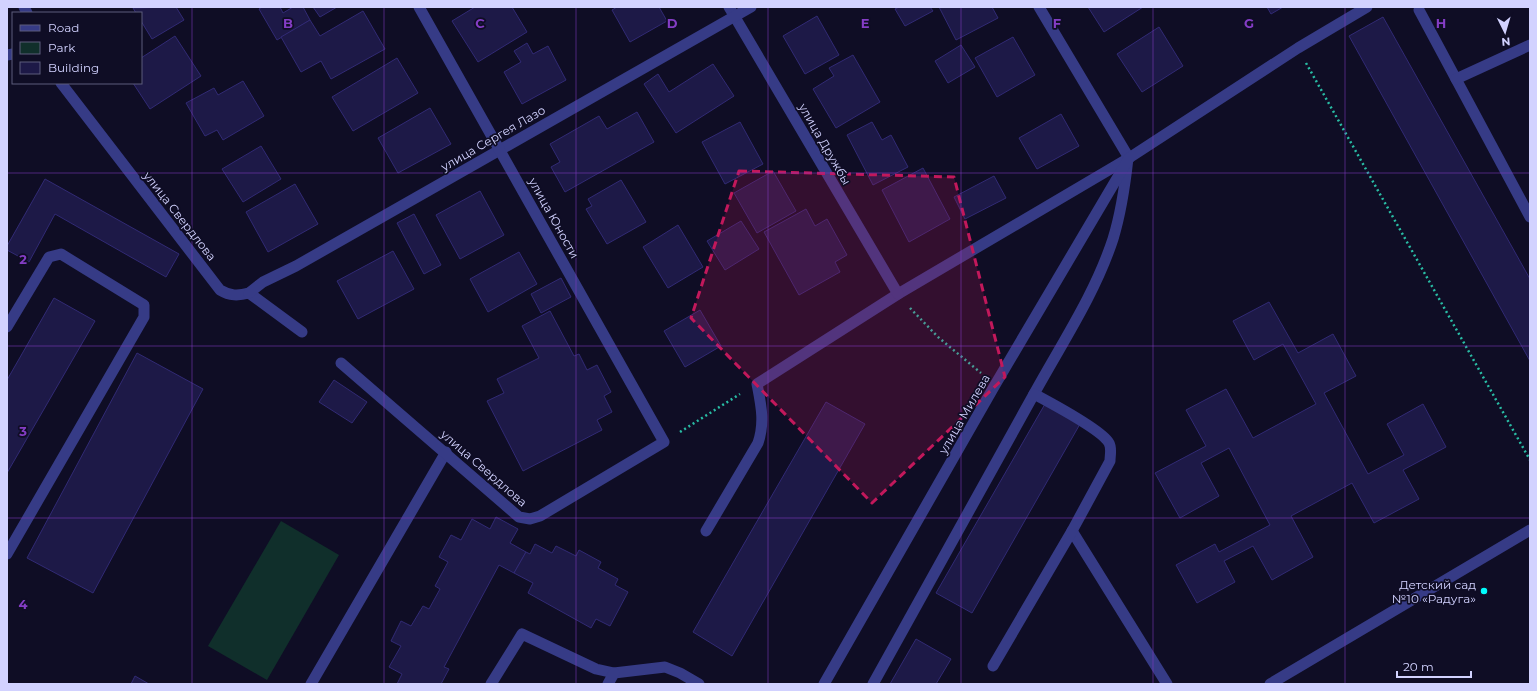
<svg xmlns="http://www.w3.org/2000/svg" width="1537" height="691" font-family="Montserrat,sans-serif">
  <rect width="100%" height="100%" fill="#0f0d25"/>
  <path fill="#102f2b" d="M281 521 339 555 267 680 208 646Z"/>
  <g fill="#1d1947" stroke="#312a74">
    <path d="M176 7 184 20 152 39 141 21V13H136L133 8Z"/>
    <path d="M262 7H280L283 13 293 7H303L310 20 277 40 259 9Z"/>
    <path d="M313 7H337L320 17Z"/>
    <path d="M475 7H512L527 32 478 62 452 21Z"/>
    <path d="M617 7H659L667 21 630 42 612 10Z"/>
    <path d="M899 7H930L933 11 905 26 895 9Z"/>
    <path d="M939 7H992L998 18 956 40Z"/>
    <path d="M1088 7H1143L1104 32Z"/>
    <path d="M1267 7H1283L1271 14Z"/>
    <path d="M363 11 385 49 331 79 321 61 301 72 281 37 310 20 320 36Z"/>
    <path d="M817 16 839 55 805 74 783 36Z"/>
    <path d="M1383 17 1530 279V361L1349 36Z"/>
    <path d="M1159 27 1183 66 1142 92 1117 54Z"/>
    <path d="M175 36 201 76 150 109 133 83H141V58Z"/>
    <path d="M1013 37 1035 75 997 97 975 58Z"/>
    <path d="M527 43 533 54 548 46 566 80 522 104 504 72 521 62 514 51Z"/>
    <path d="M961 45 975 67 948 83 935 61Z"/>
    <path d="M853 55 880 102 836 128 813 89 834 76 829 68Z"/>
    <path d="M397 58 418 93 353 131 332 97Z"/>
    <path d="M713 64 734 96 676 133 644 84 658 74 669 92Z"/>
    <path d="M243 81 264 116 223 140 217 130 205 136 186 103 214 88 218 95Z"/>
    <path d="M430 108 451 144 398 173 378 138Z"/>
    <path d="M637 112 654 142 565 192 551 167 560 162 550 144 599 116 607 129Z"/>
    <path d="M1061 114 1079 146 1037 169 1019 138Z"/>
    <path d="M740 122 763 164 725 184 702 142Z"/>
    <path d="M872 122 882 140 891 135 908 167 873 185 847 135Z"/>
    <path d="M261 146 281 179 243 202 222 169Z"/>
    <path d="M923 168 950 219 909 242 882 190Z"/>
    <path d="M773 171 796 211 757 233 734 193Z"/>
    <path d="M994 176 1006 198 965 219 954 197Z"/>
    <path d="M45 179 179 254 166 277 55 214 29 262 7 250V246Z"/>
    <path d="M621 180 646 222 607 244 586 209 592 206 588 199Z"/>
    <path d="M295 184 318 224 268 252 246 212Z"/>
    <path d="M480 191 504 235 460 259 436 215Z"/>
    <path d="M806 209 815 226 827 219 847 255 835 262 840 272 799 295 764 232Z"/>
    <path d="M414 214 441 265 424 274 397 223Z"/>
    <path d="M741 221 759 249 725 270 707 241Z"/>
    <path d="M678 225 703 267 668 288 643 247Z"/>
    <path d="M393 251 414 289 358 319 337 281Z"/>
    <path d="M519 252 537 284 488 312 470 279Z"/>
    <path d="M561 278 571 297 541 313 531 294Z"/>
    <path d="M54 298 95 321 7 473V380Z"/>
    <path d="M1269 302 1298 353 1333 334 1356 376 1324 393 1368 474 1404 455 1387 424 1423 404 1446 447 1403 470 1419 499 1374 523 1352 483 1291 516 1313 557 1272 580 1253 546 1224 561 1235 582 1197 603 1176 565 1215 544 1219 552 1270 525 1229 448 1201 463 1219 496 1180 518 1155 473 1206 446 1186 410 1226 389 1253 438 1316 404 1283 344 1254 360 1233 321Z"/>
    <path d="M700 310 721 346 685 367 664 331Z"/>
    <path d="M550 311 574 356 579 354 587 370 597 365 611 392 604 396 612 412 597 420 602 430 523 471 487 401 504 393 497 379 539 358 522 326Z"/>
    <path d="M137 353 203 389 93 593 27 558Z"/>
    <path d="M334 380 367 402 352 423 319 402Z"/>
    <path d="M826 402 865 424 732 656 693 632Z"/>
    <path d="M1045 404 1080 424 972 613 936 593Z"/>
    <path d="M496 517 518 529 510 543 526 552 514 573 499 565 444 667 449 669 441 684H397L402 674 389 667 401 646 391 641 401 621 411 626 423 606 429 609 440 589 435 586 448 562 439 557 451 535 461 540 472 519 490 529Z"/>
    <path d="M535 544 552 553 556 546 576 556 579 550 601 562 598 568 618 579 615 585 628 592 610 626 596 619 591 628 528 593 533 583 514 573 526 552 530 554Z"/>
    <path d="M916 639 951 659 936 684H890Z"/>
    <path d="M135 676 149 684H131Z"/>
  </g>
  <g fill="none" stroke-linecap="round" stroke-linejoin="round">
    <g stroke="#29bca4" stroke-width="2.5" stroke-dasharray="2 3" stroke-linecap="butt">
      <path d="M1306 63 1530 460"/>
      <path d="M910 308 938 337 981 373"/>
      <path d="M680 432 740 394"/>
    </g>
    <g stroke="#363b86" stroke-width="11">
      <path d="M1419 10 1530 217"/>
      <path d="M7 55 13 54"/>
      <path d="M1456 79 1530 45"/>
      <path d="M7 327 49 257 61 254 144 305V317L7 554"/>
      <path d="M1034 394C1062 343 1095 294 1113 239 1121 213 1125 186 1128 158"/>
      <path d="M706 531 758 443C765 422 761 405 757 384L898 294 1129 158"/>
      <path d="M1072 531 1167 684"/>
      <path d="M311 684 446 452"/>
      <path d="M491 684 522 634 596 669 614 673 665 667 680 673 699 684"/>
      <path d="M608 684 614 673"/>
      <path d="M873 684 1034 394C1049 402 1102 430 1109 443 1112 448 1110 455 1110 461L1072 531 993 666"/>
    </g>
    <g stroke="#363b86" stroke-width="11">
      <path d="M24 7 27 13"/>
      <path d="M729 7 898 294"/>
      <path d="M1039 7 1129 158"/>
      <path d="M61 83 220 290C230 296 238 296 249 293L302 332"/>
      <path d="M249 293 263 282 296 266 751 7"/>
      <path d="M341 363 519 517 530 519 540 516 664 442 419 7"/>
      <path d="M824 684 995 385 1129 158 1298 48 1367 7"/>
      <path d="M1270 684 1530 530"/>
    </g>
  </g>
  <path fill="#c2185b" fill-opacity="0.2" stroke="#c2185b" stroke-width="3" stroke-dasharray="8 5" stroke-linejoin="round" d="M739 171 954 177 1005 377 872 503 691 318Z"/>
  <path fill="none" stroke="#843dc5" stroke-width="1" stroke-opacity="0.55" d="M192 7V684M384 7V684M576 7V684M768 7V684M961 7V684M1153 7V684M1345 7V684M7 173H1530M7 346H1530M7 518H1530"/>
  <circle fill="#00fcfd" stroke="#0f0d25" stroke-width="1.5" cx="1484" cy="591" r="4"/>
  <g text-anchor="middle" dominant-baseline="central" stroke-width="3.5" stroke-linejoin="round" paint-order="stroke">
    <g font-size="12" fill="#d2d2ff" stroke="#0f0d25">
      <text transform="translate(493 138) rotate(-30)">улица Сергея Лазо</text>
      <text transform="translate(825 144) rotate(60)">улица Дружбы</text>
      <text transform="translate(180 216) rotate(52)">улица Свердлова</text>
      <text transform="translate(554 218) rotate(61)">улица Юности</text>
      <text transform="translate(964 414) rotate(-60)">улица Милева</text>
      <text transform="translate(484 468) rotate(41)">улица Свердлова</text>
    </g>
    <g font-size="12" fill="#d2d2ff" stroke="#0f0d25" text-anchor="end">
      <text x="1476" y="584">Детский сад<tspan x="1476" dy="14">№10 «Радуга»</tspan></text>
    </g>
  </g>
  <g font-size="13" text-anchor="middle" font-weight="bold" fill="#843dc5" stroke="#0f0d25" stroke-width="3.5" stroke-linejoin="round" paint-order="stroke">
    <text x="288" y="28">B</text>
    <text x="480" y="28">C</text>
    <text x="672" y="28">D</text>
    <text x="865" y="28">E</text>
    <text x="1057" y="28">F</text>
    <text x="1249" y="28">G</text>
    <text x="1441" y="28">H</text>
    <text x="23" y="264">2</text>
    <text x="23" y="436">3</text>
    <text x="23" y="609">4</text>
  </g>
  <rect width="1537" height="691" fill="none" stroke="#d2d2ff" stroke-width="16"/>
  <rect x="12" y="12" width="130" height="72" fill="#0f0d25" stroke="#5d5c7c"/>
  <rect x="20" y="25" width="20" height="6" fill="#363b86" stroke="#5d5c7c"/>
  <text x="48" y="32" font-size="12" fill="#d2d2ff">Road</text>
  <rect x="20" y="42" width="20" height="12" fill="#102f2b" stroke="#5d5c7c"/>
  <text x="48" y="52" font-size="12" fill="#d2d2ff">Park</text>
  <rect x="20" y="62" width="20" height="12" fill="#1d1947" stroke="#5d5c7c"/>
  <text x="48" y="72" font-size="12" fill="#d2d2ff">Building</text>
  <g transform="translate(1505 32) rotate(175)" stroke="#0f0d25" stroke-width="3" paint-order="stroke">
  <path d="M0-3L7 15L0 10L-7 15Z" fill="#d2d2ff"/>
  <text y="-6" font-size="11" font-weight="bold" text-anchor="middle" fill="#d2d2ff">N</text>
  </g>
  <path d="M1397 671v6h74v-6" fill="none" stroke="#d2d2ff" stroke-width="2"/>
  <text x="1403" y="671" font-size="12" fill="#d2d2ff" stroke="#0f0d25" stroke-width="3" paint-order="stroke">20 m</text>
</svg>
